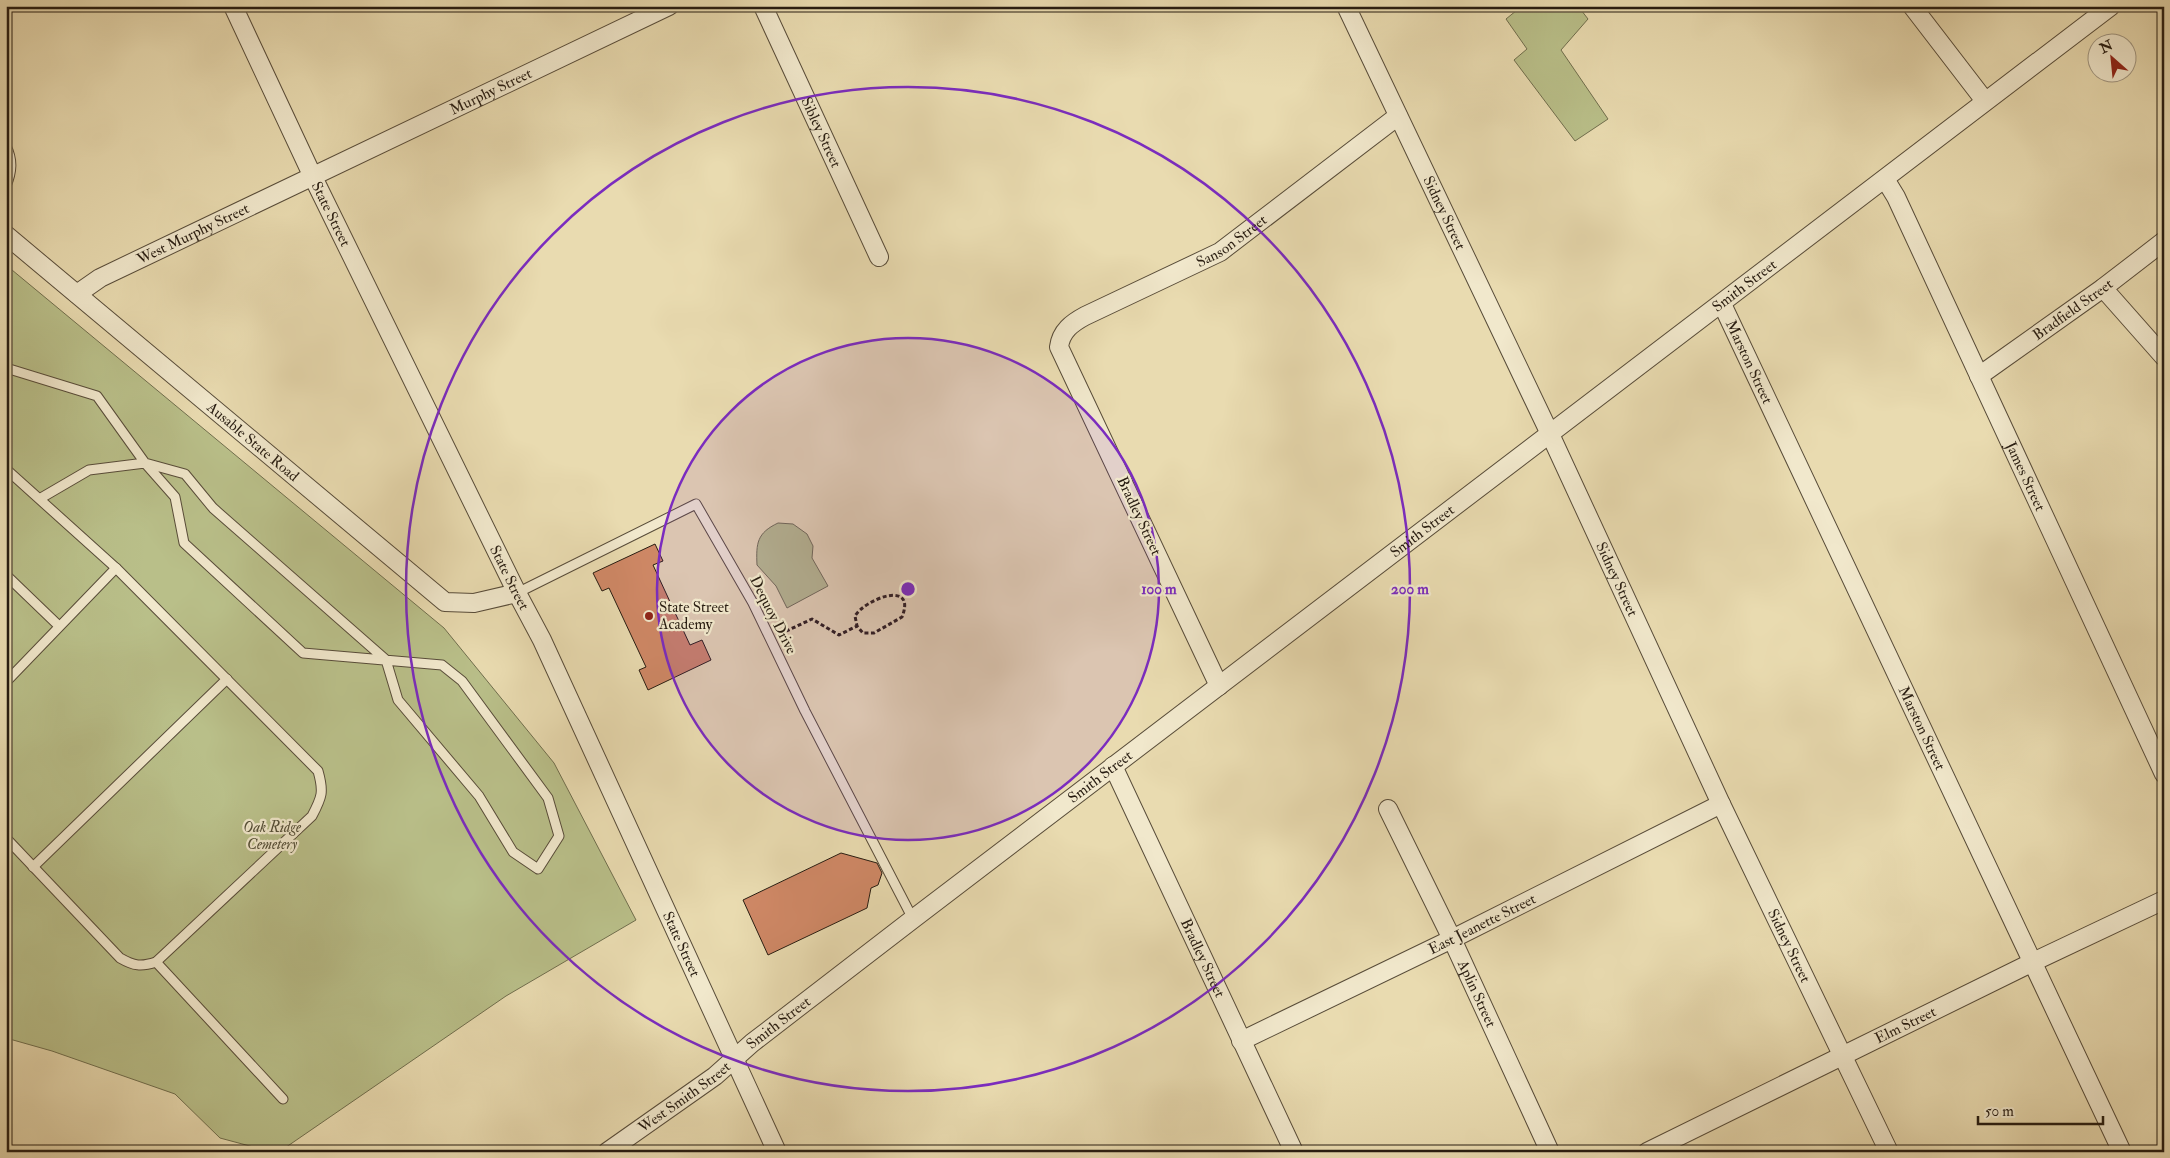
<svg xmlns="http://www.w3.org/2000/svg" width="2170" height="1158" font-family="'IM FELL Double Pica',serif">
  <rect width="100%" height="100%" fill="#e9dbb0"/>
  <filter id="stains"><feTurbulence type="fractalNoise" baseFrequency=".004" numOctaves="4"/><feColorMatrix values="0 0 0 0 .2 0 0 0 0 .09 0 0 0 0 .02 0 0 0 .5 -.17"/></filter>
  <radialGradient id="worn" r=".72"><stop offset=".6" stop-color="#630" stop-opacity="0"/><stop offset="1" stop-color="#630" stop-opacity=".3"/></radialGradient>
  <g fill="#b9bf89" stroke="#706e4d">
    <path d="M1522 6H1578L1588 19 1561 50 1608 119 1575 141 1514 60 1527 49 1506 19Z"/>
    <path d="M6 265 444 628 554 763 636 920 506 996 279 1152H272L220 1138 175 1094 52 1051 6 1038Z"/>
    <path d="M778 523 793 524 807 534 813 546 812 558 828 586 787 608 776 586 757 565C756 543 757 533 778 523Z"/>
  </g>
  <g fill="#cf8866" stroke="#271c11">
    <path d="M655 544 663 561 653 565 690 645 702 640 711 660 648 690 639 670 646 667 609 588 602 591 593 573Z"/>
    <path d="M841 853 877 863 882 873 878 885 871 888 867 908 768 955 743 900Z"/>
  </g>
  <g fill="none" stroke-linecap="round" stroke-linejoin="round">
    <g stroke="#584c39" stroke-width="11">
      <g id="service">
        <path d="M6 146C13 160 12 172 6 186"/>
        <path d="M6 368 97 396 145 463 175 497 184 543 303 653 442 665 462 681 548 798 559 836 538 869 513 852 479 796 398 700 386 660 213 508 185 474 145 463 89 470 41 498"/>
        <path d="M6 469 116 568 318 771C324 792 322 797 312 816L156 962C141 967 134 966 120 958L6 838"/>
        <path d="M6 575 59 626"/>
        <path d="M517 593 696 504 753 603 805 711 913 919"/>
        <path d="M6 682 116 568"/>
        <path d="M33 867 227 679"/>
        <path d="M156 962 283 1099"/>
      </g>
    </g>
    <g stroke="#584c39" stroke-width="20">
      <g id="minor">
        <path id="s1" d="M233 6 313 177 517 593 542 640 777 1152"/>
        <path id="s2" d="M763 6 879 257"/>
        <path id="s3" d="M1346 6 1550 434 1721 804 1889 1152"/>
        <path d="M1912 6 1985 101"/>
        <path id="s4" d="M1885 179 1896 197 2164 774"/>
        <path id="s5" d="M6 235 445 602 474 603 517 593"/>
        <path d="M2103 288 2164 357"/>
        <path id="s6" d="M77 294 100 278 669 6"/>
        <path id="s7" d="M1722 304 2122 1152"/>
        <path id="s8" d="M1979 376 2103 288 2164 241"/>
        <path id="s9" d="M1219 686 1059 347C1061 331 1072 323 1085 316L1220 252 1398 116"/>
        <path id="s10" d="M1113 766 1294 1152"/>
        <path id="s11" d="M1388 809 1452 939 1550 1152"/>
        <path id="s12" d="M1241 1041 1452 939 1721 804"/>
        <path id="s13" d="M607 1152 715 1076 752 1043 913 919 2111 6"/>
        <path id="s14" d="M1647 1152 2033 962 2164 900"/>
      </g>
    </g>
    <path stroke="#271c11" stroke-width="3" stroke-dasharray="4 2.5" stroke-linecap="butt" d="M780 634 812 619 839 635 857 626 863 633H874L902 617C917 579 865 599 855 616L857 626"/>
    <use href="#service" stroke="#f1e8cc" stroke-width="9"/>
    <use href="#minor" stroke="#f1e8cc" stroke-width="18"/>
  </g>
  <circle cx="908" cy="589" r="251" fill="#7b2cbf" fill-opacity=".12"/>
  <g fill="none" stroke="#7b2cbf" stroke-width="2.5">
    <circle cx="908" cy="589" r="251"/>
    <circle cx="908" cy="589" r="502"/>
  </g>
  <circle fill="#8f2418" stroke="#f1e8cc" stroke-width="2" cx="649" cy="616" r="5"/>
  <g text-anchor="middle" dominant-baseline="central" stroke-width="4.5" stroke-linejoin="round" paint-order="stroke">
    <g font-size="15" fill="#271c11" stroke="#f1e8cc">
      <text stroke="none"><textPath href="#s6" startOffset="461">Murphy Street</textPath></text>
      <text stroke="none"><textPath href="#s2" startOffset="139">Sibley Street</textPath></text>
      <text stroke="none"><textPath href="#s1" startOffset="230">State Street</textPath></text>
      <text stroke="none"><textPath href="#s3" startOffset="229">Sidney Street</textPath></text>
      <text stroke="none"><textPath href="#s6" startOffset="131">West Murphy Street</textPath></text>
      <text stroke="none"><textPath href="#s9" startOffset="582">Sanson Street</textPath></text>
      <text stroke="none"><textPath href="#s13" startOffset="1430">Smith Street</textPath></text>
      <text stroke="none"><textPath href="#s8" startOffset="115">Bradfield Street</textPath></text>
      <text stroke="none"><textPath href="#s7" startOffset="64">Marston Street</textPath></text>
      <text stroke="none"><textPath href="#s5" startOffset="322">Ausable State Road</textPath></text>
      <text stroke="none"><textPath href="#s4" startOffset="329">James Street</textPath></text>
      <text transform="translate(1139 516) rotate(65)">Bradley Street</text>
      <text stroke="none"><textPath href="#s13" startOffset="1025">Smith Street</textPath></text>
      <text stroke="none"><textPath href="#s1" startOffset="635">State Street</textPath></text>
      <text stroke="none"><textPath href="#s3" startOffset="634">Sidney Street</textPath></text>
      <text transform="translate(773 615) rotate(63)">Dequoy Drive</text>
      <text stroke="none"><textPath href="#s7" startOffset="469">Marston Street</textPath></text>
      <text stroke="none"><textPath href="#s13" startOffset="620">Smith Street</textPath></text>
      <text stroke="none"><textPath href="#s12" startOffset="268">East Jeanette Street</textPath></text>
      <text stroke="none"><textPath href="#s1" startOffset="1040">State Street</textPath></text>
      <text stroke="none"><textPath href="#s3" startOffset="1039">Sidney Street</textPath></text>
      <text stroke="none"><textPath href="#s10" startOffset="212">Bradley Street</textPath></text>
      <text stroke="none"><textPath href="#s11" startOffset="205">Aplin Street</textPath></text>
      <text stroke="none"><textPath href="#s13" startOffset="215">Smith Street</textPath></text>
      <text stroke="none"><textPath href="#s14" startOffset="288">Elm Street</textPath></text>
      <text stroke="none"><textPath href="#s13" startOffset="95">West Smith Street</textPath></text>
    </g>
    <g font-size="15" fill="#271c11" stroke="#f1e8cc" text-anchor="start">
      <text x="659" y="607">State Street<tspan x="659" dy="17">Academy</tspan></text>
    </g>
    <g font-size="15" font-style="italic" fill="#534d35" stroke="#f1e8cc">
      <text x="272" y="827">Oak Ridge<tspan x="272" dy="17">Cemetery</tspan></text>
    </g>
  </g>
  <circle cx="908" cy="589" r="8" fill="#7b2cbf" stroke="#f1e8cc" stroke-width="2.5"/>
  <g font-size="15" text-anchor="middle" font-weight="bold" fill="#7b2cbf" stroke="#f1e8cc" stroke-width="4.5" stroke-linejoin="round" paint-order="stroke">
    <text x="1159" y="594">100 m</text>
    <text x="1410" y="594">200 m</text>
  </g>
  <rect width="2170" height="1158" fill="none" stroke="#e9dbb0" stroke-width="25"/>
  <rect x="8" y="8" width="2155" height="1143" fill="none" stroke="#271c11" stroke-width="2.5"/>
  <rect x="12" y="12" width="2145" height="1133" fill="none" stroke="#271c11"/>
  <g transform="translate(2112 58) rotate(333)"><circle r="24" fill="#f1e8cc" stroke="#a09681"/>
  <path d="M0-4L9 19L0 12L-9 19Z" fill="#8f2418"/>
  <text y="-8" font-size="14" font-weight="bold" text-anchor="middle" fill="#271c11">N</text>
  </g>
  <path d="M1978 1116v8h125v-8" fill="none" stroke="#271c11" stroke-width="2.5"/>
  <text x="1985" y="1116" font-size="15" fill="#271c11" stroke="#f1e8cc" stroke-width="4" paint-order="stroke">50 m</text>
  <rect width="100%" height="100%" filter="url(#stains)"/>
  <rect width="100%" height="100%" fill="url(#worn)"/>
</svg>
